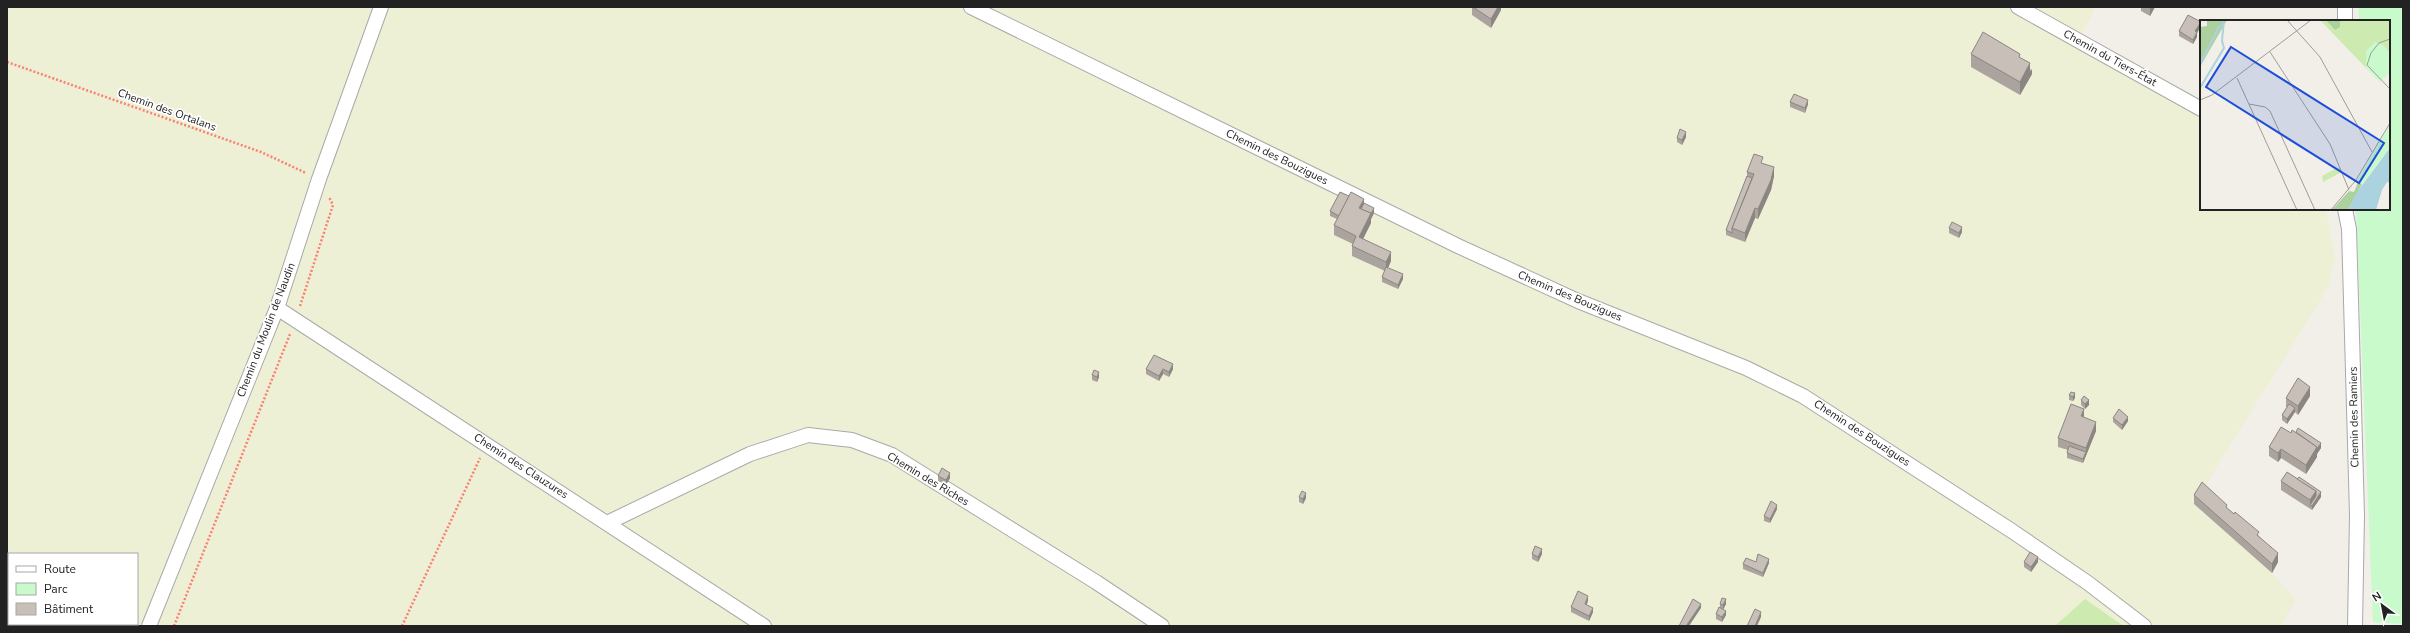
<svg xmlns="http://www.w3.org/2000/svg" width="2410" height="633" font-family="'Nunito Sans',sans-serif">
  <rect width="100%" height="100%" fill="#f2efe9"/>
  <path fill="#eef0d5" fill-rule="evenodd" d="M7 7H2096L2079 40 2201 109V209H2326L2335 257 2328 288 2194 504 2272 573 2296 600 2281 626H2122L2085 599 2055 626H7ZM9 554H137V624H9Z"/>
  <path fill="#cdebb0" d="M2085 599 2122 625V626H2055Z"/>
  <path fill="#c8facc" d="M2358 7H2403V624L2373 622 2356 210 2389 209V21H2359Z"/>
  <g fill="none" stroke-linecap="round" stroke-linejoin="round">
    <g stroke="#a9a9a9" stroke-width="16">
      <g id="minor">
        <path d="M971 7 1458 246 1578 301 1746 368 1803 396 2012 531 2088 583 2144 626"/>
        <path d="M2018 7 2201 109"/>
        <path d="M2345 7V21"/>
        <path d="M2345 209 2349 229 2357 515 2355 626"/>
        <path d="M277 308 764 626"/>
        <path d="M607 523 750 454 808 435 852 440 892 455 1096 582 1162 626"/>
        <path d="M149 626 277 308 319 179 381 7"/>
      </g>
    </g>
    <g stroke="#fa8072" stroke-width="2.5" stroke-dasharray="2 2" stroke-linecap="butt">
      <path d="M7 62 261 152 306 173"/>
      <path d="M300 306 333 205 329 197"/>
      <path d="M174 626 290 334"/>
      <path d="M402 626 480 458"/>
    </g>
    <use href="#minor" stroke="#fff" stroke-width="14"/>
  </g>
  <g fill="#aba49e">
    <path d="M1472 7H1501V10L1491 28 1472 15Z"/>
    <path d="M2141 7H2155L2150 16 2141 11Z"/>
    <path d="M2201 27 2197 32V37L2193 44 2179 36V31Z"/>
    <path d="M1971 54 2030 68 2032 74 2020 95 1971 67Z"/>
    <path d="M1790 102 1808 104 1805 113 1790 107Z"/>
    <path d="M1686 137 1682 145 1677 142V138Z"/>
    <path d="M1763 163 1774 176 1771 190 1758 219 1755 218 1745 242 1726 235V230L1747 176V172Z"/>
    <path d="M1364 203 1374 213 1371 219V223L1363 239 1391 261 1388 268 1403 279 1398 289 1382 282V277L1385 271 1352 256V246L1353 244 1334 235V225L1337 219 1330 216V211Z"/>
    <path d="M1949 228 1962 232 1959 238 1949 233Z"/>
    <path d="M1146 369H1173L1169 377 1163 374 1159 381 1146 374Z"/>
    <path d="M1092 375 1099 377 1097 382 1092 380Z"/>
    <path d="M2071 392 2075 398 2073 401 2069 400V395Z"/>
    <path d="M2310 396 2298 415 2295 412 2287 424 2282 420V415L2287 407H2286V398Z"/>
    <path d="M2081 400 2089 405 2085 409 2081 405Z"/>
    <path d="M2084 418 2096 431 2083 463 2067 458V453L2068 450 2058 447V438Z"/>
    <path d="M2113 418 2128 421 2122 430 2113 422Z"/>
    <path d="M2291 433 2321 448 2317 454V457L2306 474 2281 458 2278 462 2269 456V447Z"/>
    <path d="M938 476 950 478 946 485 938 481Z"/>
    <path d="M2281 481 2321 497 2312 510 2281 490Z"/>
    <path d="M2194 495 2227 508 2259 536 2278 562 2272 573 2194 504Z"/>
    <path d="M1299 497 1306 498 1303 504 1299 502Z"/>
    <path d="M1777 509 1770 523 1764 521V516Z"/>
    <path d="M1532 554H1542L1538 562 1532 559Z"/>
    <path d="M1756 562 1769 563 1763 577 1743 569V564Z"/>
    <path d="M2024 562H2038L2031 572 2024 567Z"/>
    <path d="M1588 601 1586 605 1593 612 1589 621 1571 612V607Z"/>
    <path d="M1720 604H1726L1723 609 1726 615 1722 622 1716 619V614L1720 607Z"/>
  </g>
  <g fill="#8b8681">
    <path d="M1498 7H1501V10L1491 28V19Z"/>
    <path d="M2150 7H2155L2150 16Z"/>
    <path d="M2201 22V27L2195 36V31Z"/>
    <path d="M2197 32V37L2193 44V40Z"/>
    <path d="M2030 63V72L2032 69V74L2020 95V82Z"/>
    <path d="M1808 100V104L1805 113V108Z"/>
    <path d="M1686 132V137L1682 145V140Z"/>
    <path d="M1774 167V176L1771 190 1758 219V209Z"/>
    <path d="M1364 199V208L1361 213 1359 208Z"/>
    <path d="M1374 208V213L1371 219V223L1359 247V237Z"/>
    <path d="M1755 208V218L1745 242V233Z"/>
    <path d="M1962 227V232L1959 238V233Z"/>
    <path d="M1391 252V261L1386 272V262Z"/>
    <path d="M1403 274V279L1398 289V285Z"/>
    <path d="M1173 364V369L1169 377V372Z"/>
    <path d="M1163 369V374L1159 381V376Z"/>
    <path d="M1099 372V377L1097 382V377Z"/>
    <path d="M2310 387V396L2298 415V406Z"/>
    <path d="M2075 393V398L2073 401V397Z"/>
    <path d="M2089 400V405L2085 409V404Z"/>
    <path d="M2295 408V412L2287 424V419Z"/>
    <path d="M2084 409V418L2081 416Z"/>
    <path d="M2128 417V421L2122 430V425Z"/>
    <path d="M2096 422V431L2083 463V459L2086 452V448Z"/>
    <path d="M2321 443V448L2317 454V457L2306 474V465L2317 447Z"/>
    <path d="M2281 449V458L2278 462V453Z"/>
    <path d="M950 473V478L946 485V480Z"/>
    <path d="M2316 491 2321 492V497L2312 510V506L2310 505V500Z"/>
    <path d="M1306 493V498L1303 504V499Z"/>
    <path d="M1777 505V509L1770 523V519Z"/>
    <path d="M1542 549V554L1538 562V557Z"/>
    <path d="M2278 553V562L2272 573V564Z"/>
    <path d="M2038 557V562L2031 572V567Z"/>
    <path d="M1769 559V563L1763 577V573Z"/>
    <path d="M1588 596V601L1585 609V604Z"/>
    <path d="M1726 599V604L1723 610V605Z"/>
    <path d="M1701 604V608L1689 626H1686Z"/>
    <path d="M1593 608V612L1589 621V616Z"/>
    <path d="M1726 611V615L1722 622V617Z"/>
    <path d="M1761 612V617L1757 626H1755Z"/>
  </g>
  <g fill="#c7bfb8" stroke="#8b8681">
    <path d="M1473 7H1498L1491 19Z"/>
    <path d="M2188 15 2201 22 2195 31 2197 32 2193 40 2179 31Z"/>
    <path d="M1983 32 2020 54 2019 57 2030 63 2020 82 1971 54Z"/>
    <path d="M1794 94 1808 100 1805 108 1790 102Z"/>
    <path d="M1680 129 1686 132 1682 140 1677 138Z"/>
    <path d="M1754 154 1763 157 1761 163 1774 167 1771 180 1758 209 1755 208 1745 233 1732 228 1754 174 1747 172Z"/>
    <path d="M1747 176 1752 178 1732 228V233L1726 230Z"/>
    <path d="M1340 192 1349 196 1339 216 1330 211Z"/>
    <path d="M1351 192 1364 199 1359 208 1371 213 1359 237 1391 252 1386 262 1352 246 1356 236 1334 225Z"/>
    <path d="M1364 203 1374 208 1371 214V213L1361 209Z"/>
    <path d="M1952 222 1962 227 1959 233 1949 228Z"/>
    <path d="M1386 267 1403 274 1398 285 1382 277Z"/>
    <path d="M1154 355 1173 364 1169 372 1163 369 1159 376 1146 369Z"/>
    <path d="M1094 370 1099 372 1097 377 1092 375Z"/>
    <path d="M2298 378 2310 387 2298 406 2286 398Z"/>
    <path d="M2071 392 2075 393 2073 397 2069 395Z"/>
    <path d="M2084 396 2089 400 2085 404 2081 400Z"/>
    <path d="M2071 404 2084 409 2081 416 2096 422 2086 448 2058 438Z"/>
    <path d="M2289 404 2295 408 2287 419 2282 415Z"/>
    <path d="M2119 409 2128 417 2122 425 2113 418Z"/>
    <path d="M2281 427 2291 433 2292 430 2317 447 2306 465 2281 449 2278 453 2269 447Z"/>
    <path d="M2298 428 2321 443 2317 449V447L2296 432Z"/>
    <path d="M2069 446 2086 452 2083 459 2067 453Z"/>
    <path d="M942 468 950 473 946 480 938 476Z"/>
    <path d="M2287 472 2316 491 2310 500 2281 481Z"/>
    <path d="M2299 477 2321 492 2312 506 2310 505 2316 496V491L2297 479Z"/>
    <path d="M2202 482 2227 505 2226 507 2234 514 2235 512 2259 532 2257 535 2278 553 2272 564 2194 495Z"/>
    <path d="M1302 491 1306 493 1303 499 1299 497Z"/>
    <path d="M1771 501 1777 505 1770 519 1764 516Z"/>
    <path d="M1535 546 1542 549 1538 557 1532 554Z"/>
    <path d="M2030 552 2038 557 2031 567 2024 562Z"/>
    <path d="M1758 554 1769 559 1763 573 1743 564 1746 558 1756 562Z"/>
    <path d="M1578 591 1588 596 1585 604 1593 608 1589 616 1571 607Z"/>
    <path d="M1722 598 1726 599 1723 605 1720 604Z"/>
    <path d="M1693 599 1701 604 1686 626H1679Z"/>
    <path d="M1719 607 1726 611 1722 617 1716 614Z"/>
    <path d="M1755 609 1761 612 1755 626H1747Z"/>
  </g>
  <g text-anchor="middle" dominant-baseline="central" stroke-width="3.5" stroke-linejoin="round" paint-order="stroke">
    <g font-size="11" fill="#222" stroke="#fff">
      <text transform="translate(2110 58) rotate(29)">Chemin du Tiers-État</text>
      <text transform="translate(167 110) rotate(20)">Chemin des Ortalans</text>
      <text transform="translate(1277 157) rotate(26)">Chemin des Bouzigues</text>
      <text transform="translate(1570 296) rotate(23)">Chemin des Bouzigues</text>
      <text transform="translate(266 330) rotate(-69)">Chemin du Moulin de Naudin</text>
      <text transform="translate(2354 417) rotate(-91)">Chemin des Ramiers</text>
      <text transform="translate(1862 433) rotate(33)">Chemin des Bouzigues</text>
      <text transform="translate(521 466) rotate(33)">Chemin des Clauzures</text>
      <text transform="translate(928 479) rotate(31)">Chemin des Riches</text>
    </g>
  </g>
  <g transform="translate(2200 20)">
    <rect width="190" height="190" fill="#f2efe9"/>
    <path d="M120 0H190V34L183 25 166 31V48ZM137 148H140V153L123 162 122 156Z" fill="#cdebb0"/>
    <path d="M7 0H27L0 47V7L7 6ZM126 0H140V7L135 10ZM158 162 162 164 148 190H132L149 171 154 172Z" fill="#add19e"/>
    <path d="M175 22 183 25 190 34V52L180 62 166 48V31ZM190 104V128L162 164 157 161Z" fill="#c8facc"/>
    <path d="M190 128V163L187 162 182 170 176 190H148L157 172Z" fill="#aad3df"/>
    <path fill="none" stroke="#aad3df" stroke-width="2" d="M0 44 19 7 23 5M0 68 24 28 22 21 24 0"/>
    <path fill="none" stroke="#9f9d99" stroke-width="1" d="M87 0 120 37 172 132M190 19 179 23 171 33 167 45 190 69M70 32 130 124 149 170M37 58 97 190M0 80 12 75 111 0M49 84 65 87 70 91 115 190M131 190 156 160 190 103"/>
    <path fill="#1d4ed8" fill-opacity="0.15" stroke="#1d4ed8" stroke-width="2" d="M31 27 184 123 159 163 6 67Z"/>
    <rect width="190" height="190" fill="none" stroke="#222" stroke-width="2"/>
  </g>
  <rect width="2410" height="633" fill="none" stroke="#222222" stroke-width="16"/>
  <rect x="8" y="553" width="130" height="72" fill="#ffffff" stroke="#a7a7a7"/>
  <rect x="16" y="566" width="20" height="6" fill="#ffffff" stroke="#a7a7a7"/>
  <text x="44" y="573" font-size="12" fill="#222222">Route</text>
  <rect x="16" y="583" width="20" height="12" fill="#c8facc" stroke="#a7a7a7"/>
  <text x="44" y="593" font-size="12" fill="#222222">Parc</text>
  <rect x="16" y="603" width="20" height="12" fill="#c7bfb8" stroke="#a7a7a7"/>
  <text x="44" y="613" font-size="12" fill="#222222">Bâtiment</text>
  <g transform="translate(2382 605) rotate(328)" stroke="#ffffff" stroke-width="3" paint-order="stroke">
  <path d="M0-3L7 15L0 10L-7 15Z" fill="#222222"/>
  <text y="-6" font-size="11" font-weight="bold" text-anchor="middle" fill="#222222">N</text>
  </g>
</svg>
